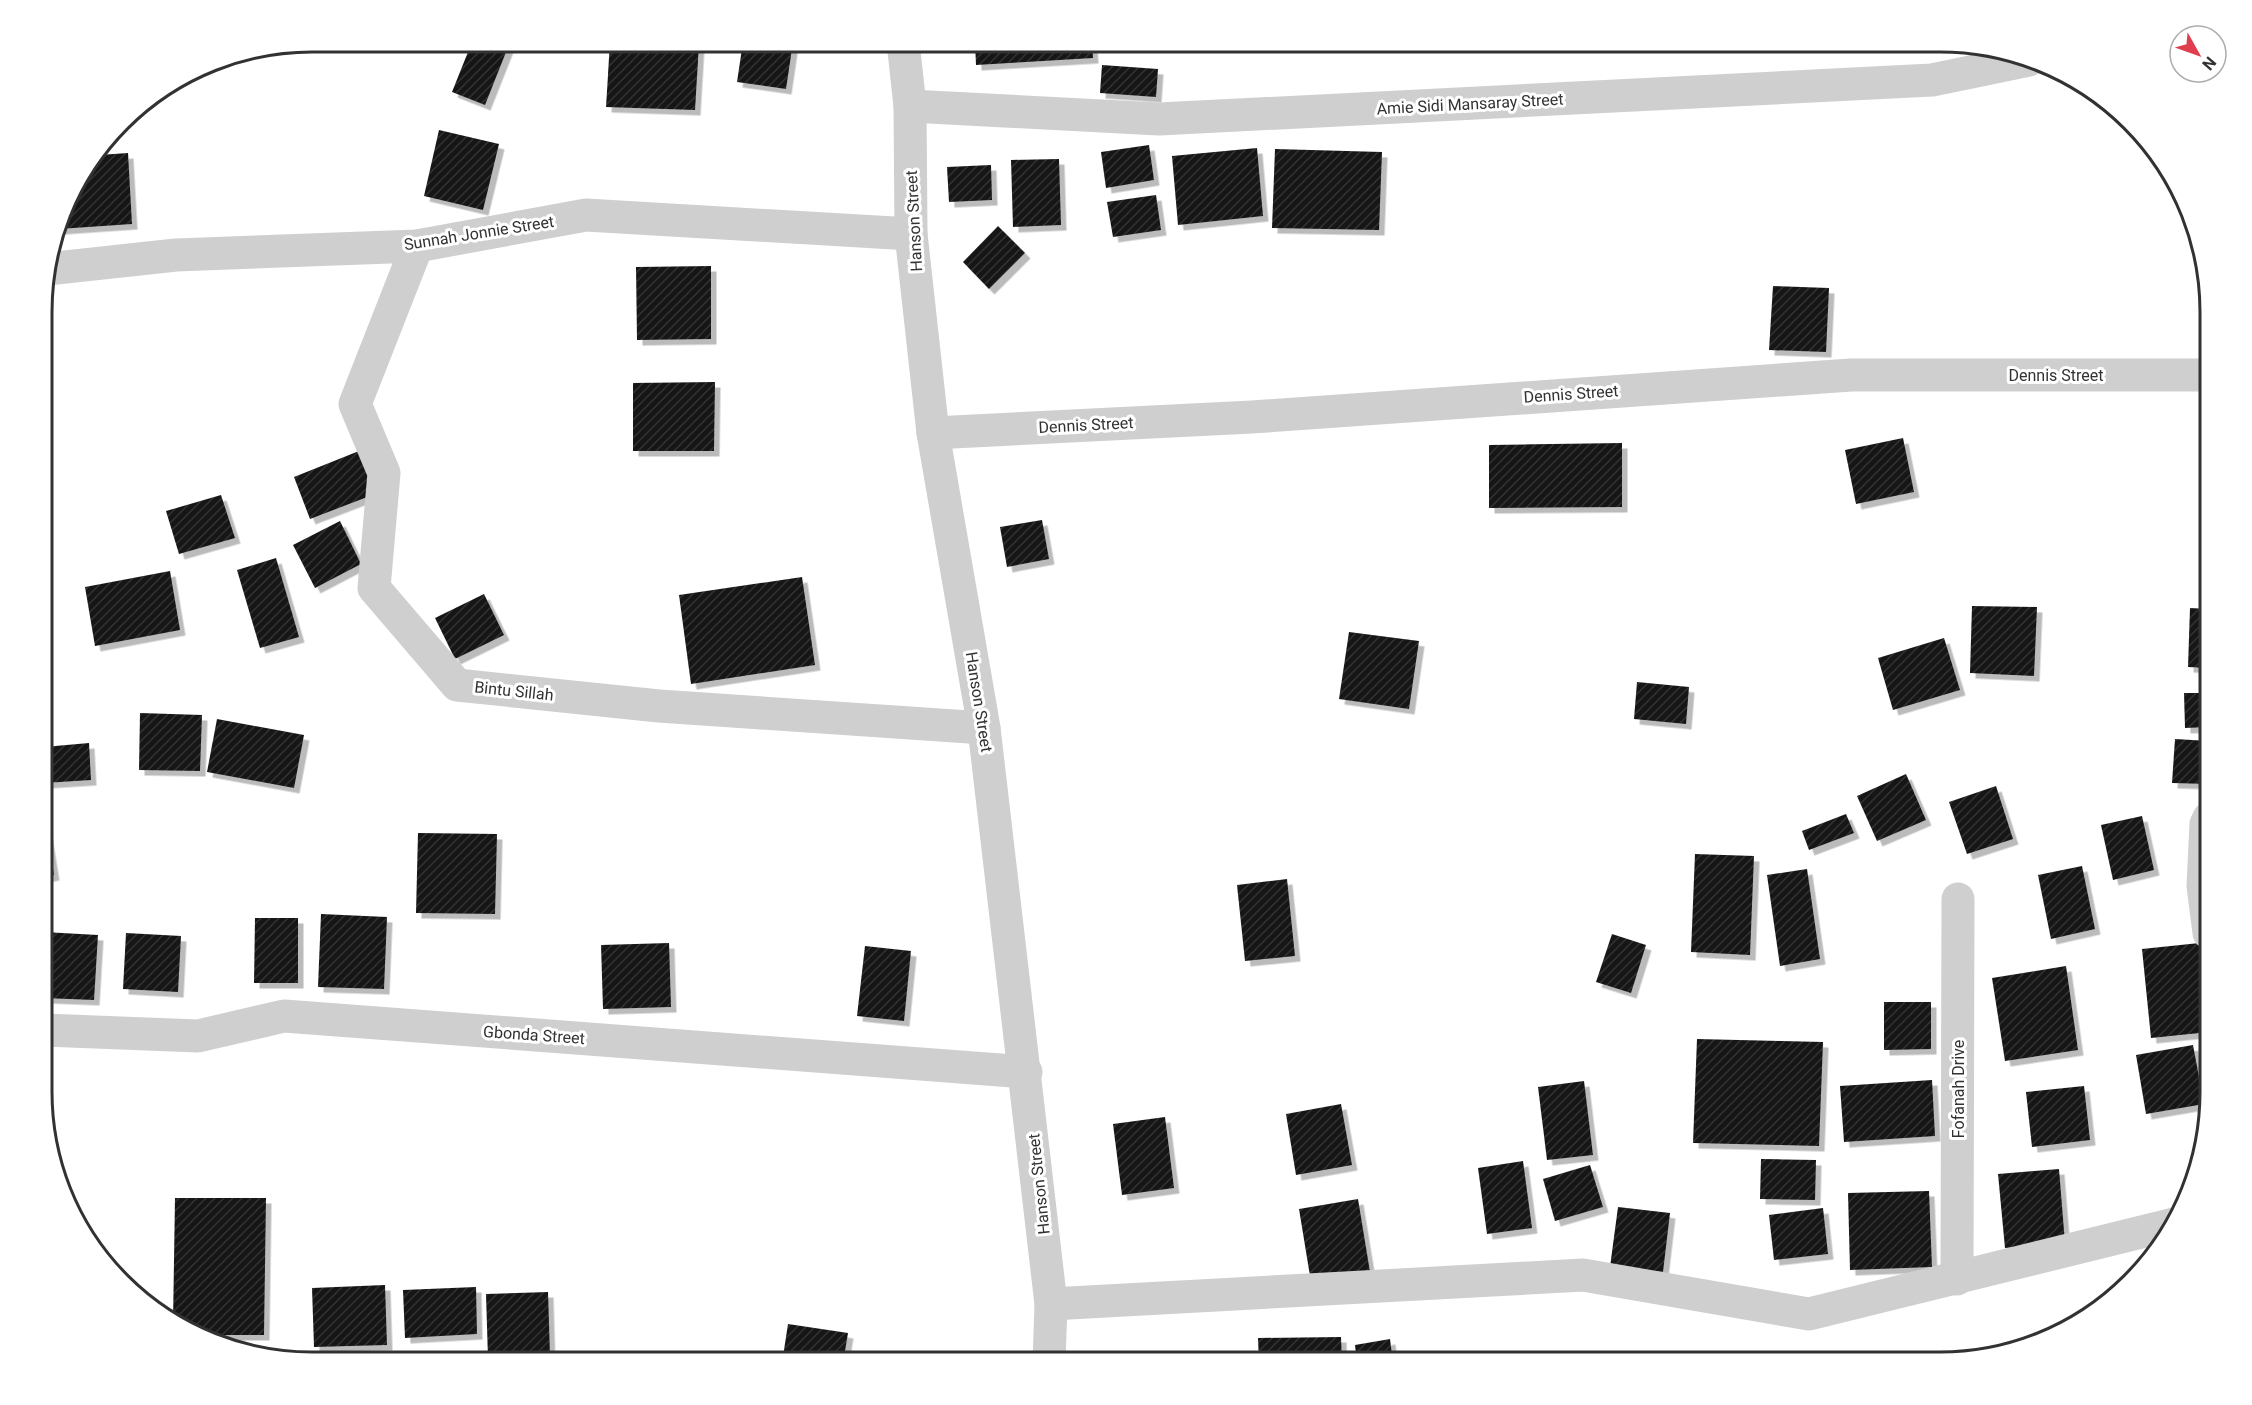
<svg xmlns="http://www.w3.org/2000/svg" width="2252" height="1405" font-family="Roboto,sans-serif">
  <defs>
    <pattern id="building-hatch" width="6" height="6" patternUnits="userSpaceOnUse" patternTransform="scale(1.5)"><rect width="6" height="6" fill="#191919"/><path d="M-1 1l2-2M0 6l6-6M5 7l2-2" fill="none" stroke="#323232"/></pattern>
    <filter id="shadow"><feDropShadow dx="5.5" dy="5.5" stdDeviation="0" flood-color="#0004"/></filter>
  </defs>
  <rect width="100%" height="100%" fill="#fff"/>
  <g fill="url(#building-hatch)" filter="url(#shadow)">
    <path d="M472 42H510L485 105 452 92Z"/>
    <path d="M610 42 699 44 695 110 606 107Z"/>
    <path d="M743 42H793L786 89 737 82Z"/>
    <path d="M975 42H1092L1093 58 976 65Z"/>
    <path d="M1102 65 1158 69 1156 97 1100 93Z"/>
    <path d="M439 130 499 144 483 210 424 196Z"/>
    <path d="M1149 145 1154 180 1106 188 1101 152Z"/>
    <path d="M1257 148 1263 216 1178 225 1172 156Z"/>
    <path d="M1275 149 1382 152 1379 230 1272 228Z"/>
    <path d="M128 153 132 224 59 229 70 193 99 155Z"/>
    <path d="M1059 159 1061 225 1013 227 1011 160Z"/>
    <path d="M991 165 992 200 949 202 947 167Z"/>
    <path d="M1156 195 1161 230 1113 237 1107 202Z"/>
    <path d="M998 226 1025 253 989 289 963 262Z"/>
    <path d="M711 266V339L637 340 636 267Z"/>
    <path d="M1773 286 1829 288 1826 352 1769 350Z"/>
    <path d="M715 382 714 451H633V383Z"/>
    <path d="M1903 438 1914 492 1856 504 1845 450Z"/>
    <path d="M1622 443V507L1489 508V445Z"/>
    <path d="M359 451 375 494 310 519 294 477Z"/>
    <path d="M221 495 235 538 179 554 166 511Z"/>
    <path d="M1042 520 1049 559 1007 567 1000 527Z"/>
    <path d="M340 521 361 564 315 588 293 545Z"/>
    <path d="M276 558 299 637 260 648 237 570Z"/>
    <path d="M170 571 180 630 95 646 85 587Z"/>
    <path d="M802 577 815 665 691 684 679 595Z"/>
    <path d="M484 594 504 635 455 659 435 618Z"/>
    <path d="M1972 606 2037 607 2034 676 1970 673Z"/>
    <path d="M2190 608 2209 609V668L2188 667Z"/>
    <path d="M1349 632 1419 641 1409 709 1339 699Z"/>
    <path d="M1944 638 1960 690 1893 710 1878 658Z"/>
    <path d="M1637 682 1689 687 1686 724 1634 719Z"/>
    <path d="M2184 693H2209V727L2185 728Z"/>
    <path d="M140 713 202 715 200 771 139 770Z"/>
    <path d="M217 719 304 735 294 788 207 772Z"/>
    <path d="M2175 739 2209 741V784L2172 783Z"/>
    <path d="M89 743 91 780 44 783V747Z"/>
    <path d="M1906 774 1926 820 1877 841 1857 796Z"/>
    <path d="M1996 786 2013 839 1967 854 1949 802Z"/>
    <path d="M1846 814 1854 833 1809 850 1802 831Z"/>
    <path d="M2142 816 2154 870 2113 880 2101 825Z"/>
    <path d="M46 825 54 875 44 877V826Z"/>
    <path d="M418 833 497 834 495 914 416 913Z"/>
    <path d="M1695 854 1754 856 1750 955 1691 952Z"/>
    <path d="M2082 866 2095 929 2051 939 2038 875Z"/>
    <path d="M1807 869 1820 959 1780 966 1767 875Z"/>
    <path d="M1287 879 1295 956 1245 961 1237 885Z"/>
    <path d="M321 914 387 917 384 989 318 987Z"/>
    <path d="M255 918H298V983H254Z"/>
    <path d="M44 932 98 935 94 1000 44 998Z"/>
    <path d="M126 933 181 936 178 992 123 989Z"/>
    <path d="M1612 934 1646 945 1631 993 1596 982Z"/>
    <path d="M2209 942V1032L2151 1038 2142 949Z"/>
    <path d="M669 943 671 1007 603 1009 601 945Z"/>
    <path d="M865 946 911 951 904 1021 857 1016Z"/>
    <path d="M2066 966 2078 1050 2005 1061 1992 978Z"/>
    <path d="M1884 1002H1931V1049L1884 1050Z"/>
    <path d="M1697 1039 1823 1042 1819 1146 1693 1143Z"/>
    <path d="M2193 1045 2204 1104 2146 1114 2136 1055Z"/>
    <path d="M1932 1080 1935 1136 1844 1142 1840 1086Z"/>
    <path d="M1584 1081 1593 1155 1547 1160 1538 1087Z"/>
    <path d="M2084 1086 2090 1140 2032 1147 2026 1092Z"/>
    <path d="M1341 1104 1352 1165 1296 1175 1286 1114Z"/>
    <path d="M1165 1117 1174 1188 1122 1195 1113 1124Z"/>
    <path d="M1761 1159 1816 1160 1815 1200 1760 1199Z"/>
    <path d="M1523 1161 1532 1228 1487 1234 1478 1168Z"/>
    <path d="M1590 1165 1603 1207 1555 1221 1543 1179Z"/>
    <path d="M2059 1169 2065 1243 2005 1248 1998 1174Z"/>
    <path d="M1929 1191 1932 1267 1850 1270 1848 1193Z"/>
    <path d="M175 1198H266L264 1335H197L173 1323Z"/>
    <path d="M1358 1199 1370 1272 1311 1282 1299 1209Z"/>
    <path d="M1618 1207 1670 1213 1663 1272 1610 1267Z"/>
    <path d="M1823 1208 1828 1254 1774 1260 1769 1215Z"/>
    <path d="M385 1285 387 1345 314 1347 312 1288Z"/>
    <path d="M476 1287 477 1334 405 1338 403 1290Z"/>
    <path d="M548 1292 550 1356 488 1359 486 1294Z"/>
    <path d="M788 1324 848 1333 843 1363H782Z"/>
    <path d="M1341 1337 1342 1363H1259L1258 1338Z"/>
    <path d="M1390 1339 1393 1363H1357L1355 1345Z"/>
  </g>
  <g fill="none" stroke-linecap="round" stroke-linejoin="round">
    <g stroke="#cfcfcf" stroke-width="33">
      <path d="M903 42 910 106 911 234 933 433 984 728 1051 1304 1049 1363"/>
      <path d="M910 106 1159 119 1932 80 2029 60"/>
      <path d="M417 246 355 404 384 473 374 588 457 685 659 706 984 728"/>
      <path d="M47 269 176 255 417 246 586 215 911 234"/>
      <path d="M933 433 1252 417 1851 375H2209"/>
      <path d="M2209 818 2206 824 2203 886 2209 933"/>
      <path d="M44 1030 198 1036 284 1016 1026 1072"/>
      <path d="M1957 1279 1958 899"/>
      <path d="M1051 1304 1583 1275 1809 1314 2174 1224"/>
    </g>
  </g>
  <g text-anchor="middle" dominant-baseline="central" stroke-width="6" stroke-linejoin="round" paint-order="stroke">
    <g font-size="16" fill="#323232" stroke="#fff">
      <text transform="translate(1470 104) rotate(-3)">Amie Sidi Mansaray Street</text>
      <text transform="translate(914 221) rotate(-93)">Hanson Street</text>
      <text transform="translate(479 233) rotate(-9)">Sunnah Jonnie Street</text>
      <text x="2056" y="375">Dennis Street</text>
      <text transform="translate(1571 394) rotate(-4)">Dennis Street</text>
      <text transform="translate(1086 425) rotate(-3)">Dennis Street</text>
      <text transform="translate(514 691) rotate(6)">Bintu Sillah</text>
      <text transform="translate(979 702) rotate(81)">Hanson Street</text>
      <text transform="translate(534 1035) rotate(4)">Gbonda Street</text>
      <text transform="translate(1958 1089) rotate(-90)">Fofanah Drive</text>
      <text transform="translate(1039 1184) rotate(-96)">Hanson Street</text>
    </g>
  </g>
  <path d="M0 0H2252V1405H0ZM312 52H1940A260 260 0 0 1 2200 312V1092A260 260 0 0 1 1940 1352H312A260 260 0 0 1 52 1092V312A260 260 0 0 1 312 52Z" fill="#fff" fill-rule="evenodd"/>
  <path fill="none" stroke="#323232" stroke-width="3" d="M312 52H1940A260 260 0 0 1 2200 312V1092A260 260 0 0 1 1940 1352H312A260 260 0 0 1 52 1092V312A260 260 0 0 1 312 52Z"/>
  <g transform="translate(2198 54) rotate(130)"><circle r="28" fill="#ffffff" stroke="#adadad" stroke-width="1.5"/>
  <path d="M0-4.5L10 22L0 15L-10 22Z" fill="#e03d4f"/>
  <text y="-9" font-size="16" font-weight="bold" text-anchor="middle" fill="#323232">N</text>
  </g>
</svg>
